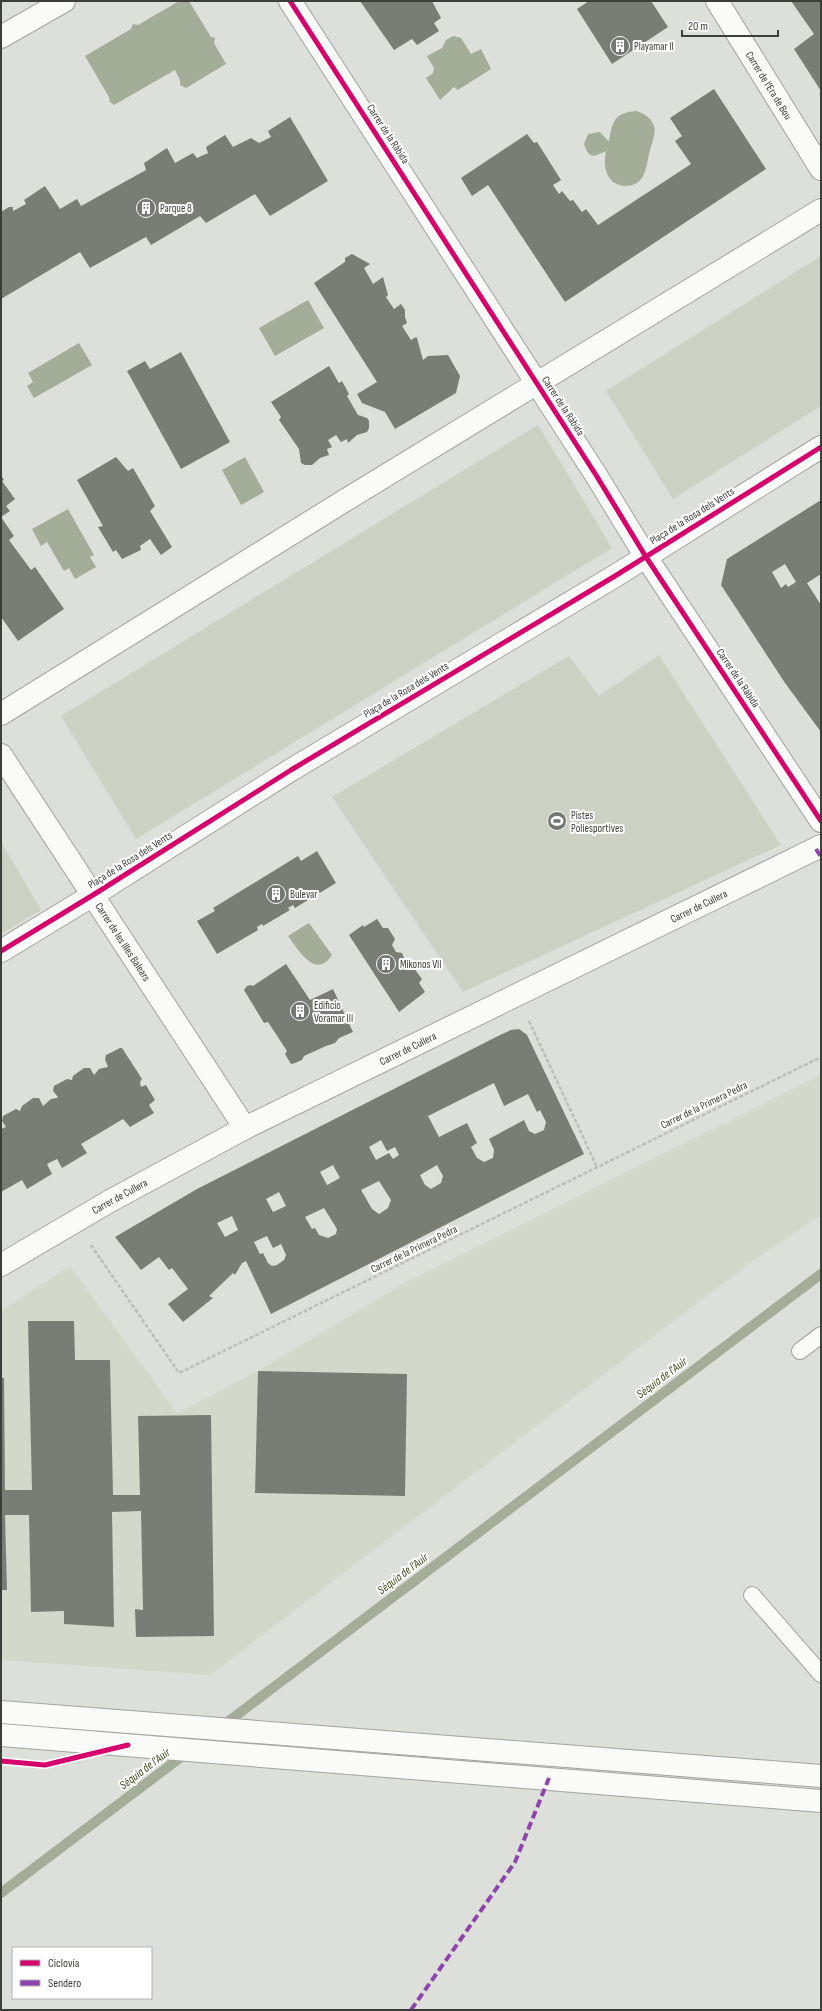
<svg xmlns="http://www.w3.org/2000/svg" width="822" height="2011" font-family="'Sofia Sans Condensed',sans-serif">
  <rect width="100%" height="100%" fill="#dddfda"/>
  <path fill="#d3d8cb" d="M821 1075V1215L746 1266 210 1675 1 1660V1311L70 1266 177 1413 258 1371 408 1281Z"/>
  <g fill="#ccd1c3">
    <path d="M821 256V406L673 499 606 391Z"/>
    <path d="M538 425 612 548 136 839 61 716Z"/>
    <path d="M659 655 781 845 463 992 332 797 569 656 599 696Z"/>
    <path d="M1 842 41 910 1 934Z"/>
  </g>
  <g fill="#a4ad97">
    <path d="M179 1H189L211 37 215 38 214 43 226 64 186 88 180 85V80L175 70 114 105 110 102 109 97 85 56 131 29 133 24 138 25Z"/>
    <path d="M453 36 461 38 471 54 481 49 491 69 458 90 454 87 440 100 426 78 433 73 434 68 427 56 442 48 446 40Z"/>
    <path d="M636 111C644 113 651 118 654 126 656 134 652 142 650 150 648 158 647 166 644 174 639 187 621 190 611 180 604 172 604 160 606 151 594 156 590 161 584 144L588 134 600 132 609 142C612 122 614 113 636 111Z"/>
    <path d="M308 300 324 328 275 356 259 328Z"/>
    <path d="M79 343 92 365 34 398 27 386 33 382 28 373Z"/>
    <path d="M245 457 264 492 241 505 222 470Z"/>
    <path d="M68 509 94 555 90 557 96 567 75 579 69 568 64 571 47 542 41 546 32 529Z"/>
    <path d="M309 923 332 955C316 980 299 951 288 936Z"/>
  </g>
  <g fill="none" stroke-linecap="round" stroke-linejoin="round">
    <path stroke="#a4ad97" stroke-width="10" d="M1 1893 821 1274"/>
  </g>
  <g fill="#7a7d75" fill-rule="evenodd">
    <path d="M360 1H432L441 18 434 23 439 31 417 45 412 39 394 50Z"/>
    <path d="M589 1H651L668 27 612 64 577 9Z"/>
    <path d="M791 1H821V91L794 49 814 34Z"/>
    <path d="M714 89 766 169 565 302 488 185 472 196 461 178 527 134 534 143 537 142 561 180 553 185 559 194 562 191 570 201 573 200 582 212 586 209 598 225 691 164 675 141 682 136 670 118Z"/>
    <path d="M290 117 328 181 270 216 255 194 206 223 200 216 151 245 146 237 90 268 80 252 1 299V212L9 207H13V211L26 204 24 200 45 186 60 209 77 199 81 206 146 170 144 163 167 148 175 163 193 153 197 158 208 153 206 147 225 135 233 147 251 138 259 143 271 137 268 131Z"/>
    <path d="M352 254 370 264 364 268 373 284 383 277 388 295 386 297 394 309 401 304 405 310V317L407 323 402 326 411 340 416 337 417 338 423 360 428 356 448 355 460 376 456 393 395 429 385 412 362 403 357 394 377 382 314 283 345 262V258Z"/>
    <path d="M181 352 230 442 181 469 127 371 145 361 150 369Z"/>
    <path d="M329 366 339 383 342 381 349 394 347 396 358 415 367 418 369 421V428L367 432 357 435 348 443 347 439 341 442 336 435 328 440 332 447 327 449 329 455 320 458 312 465H305L301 463 299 449 279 420 281 417 271 402Z"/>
    <path d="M116 457 128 471 133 468 155 506 150 511 172 547 161 555 150 539 140 546 141 550 122 559 116 550 113 552 98 527 103 526 77 480Z"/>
    <path d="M1 475 4 480 2 481 15 499 6 506 10 511 1 517 14 536 9 540 31 570 35 567 64 609 18 641 1 617Z"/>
    <path d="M821 500V574L807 583 821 605V732L785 683 721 585 727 559ZM785 564 796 582 788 587 786 584 781 588 772 572Z"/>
    <path d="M317 851 336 883 295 908 293 905 288 908 290 910 263 926 262 924 257 927 258 930 217 954 197 921 215 911 213 908 298 856 301 861Z"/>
    <path d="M377 919 383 928H388L395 939 392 945 396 952 402 953 404 958 403 962 407 969 413 967 422 979 419 983 425 992 399 1012 349 935 363 925 364 927Z"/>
    <path d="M286 964 310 1000 333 989 353 1032 339 1038 335 1043 326 1046 304 1056 302 1060 295 1063 291 1064 285 1054 287 1051 268 1022 264 1023 244 990 247 986 251 985 253 986Z"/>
    <path d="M519 1029 527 1035 584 1154 271 1314 246 1261 242 1263 235 1275 233 1273 209 1296 213 1298 183 1322 168 1304 188 1289 172 1268 169 1270 159 1257 141 1270 115 1237 197 1189 500 1035 511 1030ZM494 1083 504 1106 528 1094 537 1112 540 1110 546 1122 544 1130 535 1134 529 1131 524 1120 489 1139 494 1150 493 1158 484 1162 477 1158 471 1147 477 1143 467 1123 439 1137 428 1116ZM381 1140 387 1151 395 1147 399 1155 393 1159 389 1153 376 1160 369 1147ZM333 1165 340 1178 327 1185 320 1172ZM437 1165 443 1176 441 1183 431 1189 425 1185 420 1175ZM379 1181 391 1200 388 1208 379 1214 372 1209 361 1190ZM279 1192 286 1206 273 1212 266 1199ZM324 1208 337 1229 336 1234 328 1238 319 1235 315 1228 312 1229 305 1217ZM232 1216 238 1230 225 1237 217 1223ZM267 1236 273 1248 281 1244 286 1255 284 1260 277 1265 272 1266 268 1263 263 1253 260 1254 254 1242Z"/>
    <path d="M120 1048H122L142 1079 140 1082 141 1087 146 1085 155 1100 149 1105 154 1113 130 1127 123 1119 81 1144 87 1153 62 1168 57 1159 47 1164 52 1174 27 1189 22 1180 1 1192V1129L6 1127 2 1121 3 1116 16 1109 20 1111 22 1106 33 1098H39L43 1106 51 1099 57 1098 58 1097 53 1091 54 1086 67 1079 72 1080 73 1076 84 1068H90L94 1075 99 1069 108 1067 105 1059 106 1055Z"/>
    <path d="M28 1321H74L75 1360H110L113 1495H140L138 1416 211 1415 214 1636 136 1637 135 1609 143 1610 141 1511 112 1512 114 1627 64 1624V1611L31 1612 29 1515H5L7 1590H1V1378H4L5 1490H32Z"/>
    <path d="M258 1371 407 1374 405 1496 255 1493Z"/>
  </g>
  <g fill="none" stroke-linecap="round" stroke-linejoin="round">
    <g stroke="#a2a4a0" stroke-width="18">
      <g id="lane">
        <path d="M800 1351 821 1335"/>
        <path d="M752 1595 821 1674"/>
      </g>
    </g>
    <g stroke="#a2a4a0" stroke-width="24">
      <g id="street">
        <path d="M290 1 596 475 646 557 821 821"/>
        <path id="s1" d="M717 1 821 169"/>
        <path d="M1 37 64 1"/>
        <path d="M1 714 344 501 821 210"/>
        <path id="s2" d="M1 755 245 1128"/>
        <path d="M1 951 93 895 291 770 615 576 821 447"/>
        <path id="s3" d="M1 1265 110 1201 245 1128 821 846"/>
      </g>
    </g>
    <g stroke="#a2a4a0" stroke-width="24">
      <g id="secondary">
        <path d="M1 1712 821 1776"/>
        <path d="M1 1735 821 1801"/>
      </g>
    </g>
    <g stroke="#bdbebc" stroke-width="2.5" stroke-dasharray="4 2" stroke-linecap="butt">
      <path d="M529 1021 597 1167"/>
      <path d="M91 1245 179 1373 821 1057"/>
    </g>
    <use href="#lane" stroke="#fafaf9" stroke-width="16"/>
    <use href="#street" stroke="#fafaf9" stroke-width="22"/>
    <use href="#secondary" stroke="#fafaf9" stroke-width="22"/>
    <g stroke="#8e44ad" stroke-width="4" stroke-dasharray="8 4" stroke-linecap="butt">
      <path d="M816 849 821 857"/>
      <path d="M411 2010 515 1862 549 1778"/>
    </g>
    <g stroke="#fff" stroke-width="8">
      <g id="cycleway">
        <path d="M290 1 596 475 646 557 821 821"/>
        <path d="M1 951 93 895 291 770 615 576 821 447"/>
        <path d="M1 1761 45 1765 128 1745"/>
      </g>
    </g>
    <use href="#cycleway" stroke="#d6006c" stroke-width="5"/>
  </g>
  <defs>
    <g id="building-disc" transform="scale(1)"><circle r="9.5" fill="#747671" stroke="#fff"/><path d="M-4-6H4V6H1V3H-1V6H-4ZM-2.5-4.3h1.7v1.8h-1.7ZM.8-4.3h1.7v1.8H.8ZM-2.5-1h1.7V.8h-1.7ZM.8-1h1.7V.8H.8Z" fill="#fff"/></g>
    <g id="stadium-disc" transform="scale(1)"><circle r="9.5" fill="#747671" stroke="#fff"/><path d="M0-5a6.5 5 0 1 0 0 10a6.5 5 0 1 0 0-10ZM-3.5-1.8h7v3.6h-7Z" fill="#fff"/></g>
  </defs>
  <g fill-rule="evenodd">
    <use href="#building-disc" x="620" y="46"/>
    <use href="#building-disc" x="146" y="208"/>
    <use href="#stadium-disc" x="557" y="821"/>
    <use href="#building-disc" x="276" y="894"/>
    <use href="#building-disc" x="386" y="964"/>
    <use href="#building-disc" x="300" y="1011"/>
  </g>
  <g text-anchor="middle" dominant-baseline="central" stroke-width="4" stroke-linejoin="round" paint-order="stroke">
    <g font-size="11" fill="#3c3e39" stroke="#fff" text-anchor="start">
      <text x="634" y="46">Playamar II</text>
      <text x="160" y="208">Parque 8</text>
      <text x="571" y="815">Pistes<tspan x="571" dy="13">Poliesportives</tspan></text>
      <text x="290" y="894">Bulevar</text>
      <text x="400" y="964">Mikonos VII</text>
      <text x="314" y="1005">Edificio<tspan x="314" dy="13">Voramar III</tspan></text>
    </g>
    <g font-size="11" fill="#3c3e39" stroke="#fff">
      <text stroke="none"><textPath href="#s1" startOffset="99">Carrer de l'Era de Bou</textPath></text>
      <text transform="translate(388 134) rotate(57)">Carrer de la Ràbida</text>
      <text transform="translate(563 406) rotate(57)">Carrer de la Ràbida</text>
      <text transform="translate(692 516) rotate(-32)">Plaça de la Rosa dels Vents</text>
      <text transform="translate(738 678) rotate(56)">Carrer de la Ràbida</text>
      <text transform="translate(406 690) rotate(-31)">Plaça de la Rosa dels Vents</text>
      <text transform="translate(130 860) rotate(-32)">Plaça de la Rosa dels Vents</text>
      <text stroke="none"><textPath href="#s3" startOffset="785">Carrer de Cullera</textPath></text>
      <text stroke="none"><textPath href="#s2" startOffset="223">Carrer de les Illes Balears</textPath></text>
      <text stroke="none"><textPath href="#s3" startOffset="461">Carrer de Cullera</textPath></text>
      <text transform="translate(704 1105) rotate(-26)">Carrer de la Primera Pedra</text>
      <text stroke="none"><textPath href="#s3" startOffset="137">Carrer de Cullera</textPath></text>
      <text transform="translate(414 1249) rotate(-26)">Carrer de la Primera Pedra</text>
    </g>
    <g font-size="12" font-style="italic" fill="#3a4a19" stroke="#fff">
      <text transform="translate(662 1378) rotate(-37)">Séquia de l'Auir</text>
      <text transform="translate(403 1574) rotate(-37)">Séquia de l'Auir</text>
      <text transform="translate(145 1769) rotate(-37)">Séquia de l'Auir</text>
    </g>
  </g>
  <rect width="822" height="2011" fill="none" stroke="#3c3e39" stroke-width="4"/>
  <rect x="12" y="1947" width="140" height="52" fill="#ffffff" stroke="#b1b2b0"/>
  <rect x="20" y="1960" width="20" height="6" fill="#d6006c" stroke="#b1b2b0"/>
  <text x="48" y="1967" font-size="12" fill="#3c3e39">Ciclovía</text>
  <rect x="20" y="1980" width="20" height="6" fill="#8e44ad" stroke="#b1b2b0"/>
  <text x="48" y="1987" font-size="12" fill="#3c3e39">Sendero</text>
  <path d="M682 30v6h96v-6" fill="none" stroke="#3c3e39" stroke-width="2"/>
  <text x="688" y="30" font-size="12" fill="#3c3e39" stroke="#ffffff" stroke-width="3" paint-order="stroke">20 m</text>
</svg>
